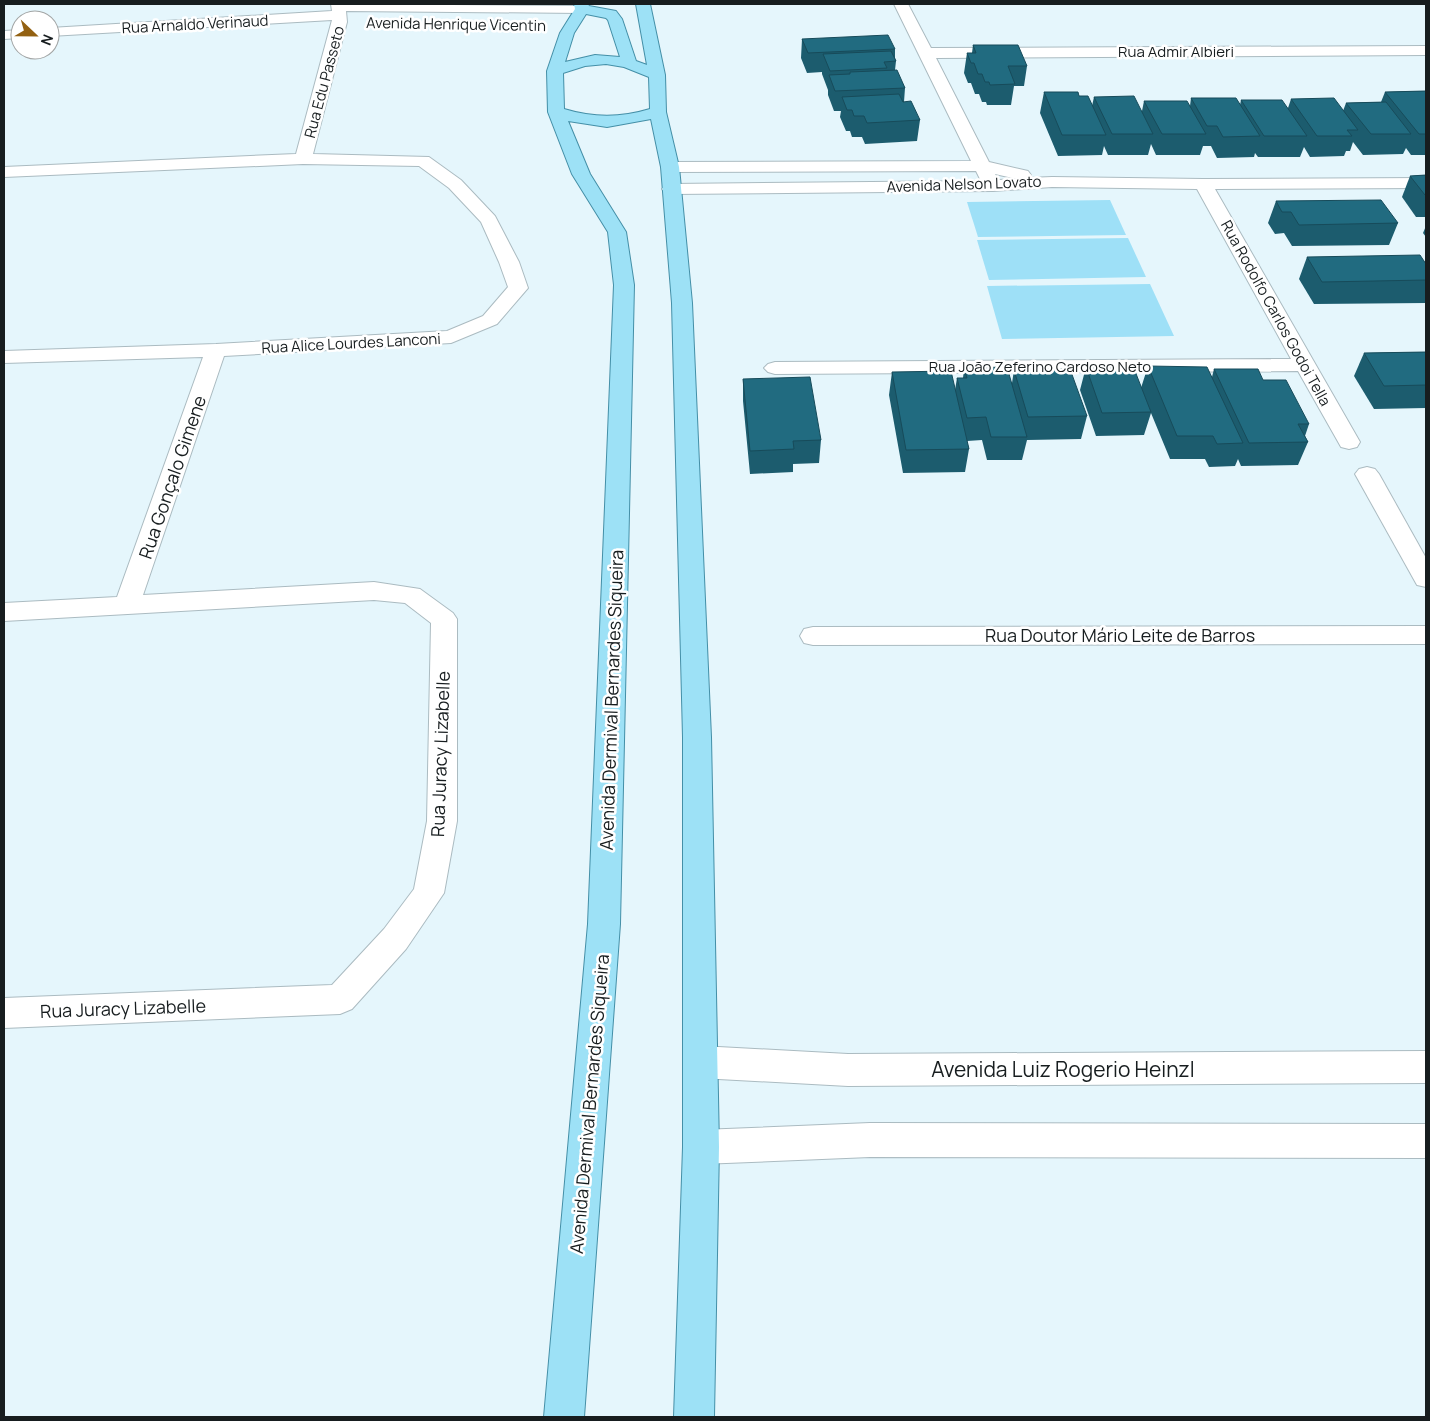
<svg xmlns="http://www.w3.org/2000/svg" width="1430" height="1421" font-family="Manrope,sans-serif">
  <rect width="100%" height="100%" fill="#e5f6fc"/>
  <g fill="#9ee0f7">
    <path d="M1110 200 1126 235 978 237 967 202Z"/>
    <path d="M1128 238 1146 277 989 280 977 240Z"/>
    <path d="M1150 284 1174 336 1002 339 987 286Z"/>
  </g>
  <g fill="none" stroke-linecap="round" stroke-linejoin="round">
    <g stroke="#abbbc1" stroke-width="2">
      <g id="minor">
        <path d="M331 4 587 6 589 9 587 12 582 13 346 11 347 22 313 154 429 157 461 180 495 216 519 262 528 288 497 324 451 343 224 356 143 595 374 582 420 589 453 613 457 619V821L444 893 406 949 352 1009 340 1014 4 1028V998L332 985 384 929 414 889 427 821 431 623 405 603 374 600 4 621V603L117 597 203 357 4 363V351L216 344 447 331 483 316 508 287 499 262 481 222 449 188 419 166 303 164 4 177V167L296 154 332 20 50 36V28L332 11Z"/>
        <path d="M894 4H908L931 48 1426 46V55L936 58 989 162 1028 171 1031 175 1028 178 1052 177 1203 179 1426 178V188L1215 189 1360 442 1357 447 1349 449 1341 447 1298 371 775 374 768 372 764 368 768 364 775 362 1291 359 1197 189 1052 187 993 191 671 194 665 193 662 189 665 185 671 184 981 181 976 171 670 172 664 171 661 167 664 163 670 162 971 161ZM995 174 1017 179 998 180Z"/>
        <path d="M20 30V38L4 39V31Z"/>
        <path d="M1367 467 1375 469 1379 474 1426 558V587L1417 585 1355 474 1359 469Z"/>
        <path d="M1426 626V644L813 645 804 643 800 636 804 629 813 627Z"/>
        <path d="M700 1046 848 1054 1426 1051V1083L848 1086 700 1078 688 1073 683 1062 688 1051Z"/>
        <path d="M870 1123 1426 1124V1158L870 1157 701 1164 688 1159 683 1147 688 1135 701 1130Z"/>
      </g>
    </g>
    <g stroke="#448fa7" stroke-width="2">
      <path id="major" d="M574 4H588L589 6 616 11 622 19 636 61 647 65 636 4H650L665 75 666 112 679 167 692 303 711 737 719 1147 714 1417H674L683 1147V737L672 303 661 167 651 119 607 127 568 121 590 174 626 232 634 285 620 924 584 1417H544L588 924 614 285 608 232 572 174 548 112 547 71 560 33 575 9ZM586 14 606 18 608 20 620 57 595 55 565 62 574 33ZM606 64 624 67 649 77 650 109C620 118 594 118 564 109L563 73 585 66Z"/>
    </g>
    <use href="#minor" fill="#fff" fill-rule="evenodd"/>
    <use href="#major" fill="#9de1f6" fill-rule="evenodd"/>
  </g>
  <g fill="#1c5c6e">
    <path d="M802 39 895 49V58L896 61 895 70 905 88 904 102 920 120 917 141 865 144 862 137H852L850 131H846L840 117 841 111H834L828 95V90L822 74V72L807 73 801 58Z"/>
    <path d="M973 45 1027 66 1024 86H1014L1011 105H987L986 102H982L979 94H975L971 83H968L964 73 967 53H972Z"/>
    <path d="M1426 91V155H1411L1406 148 1403 154 1363 155 1353 142 1350 151H1346L1344 156 1310 157 1304 147 1300 157H1258L1255 153 1254 157 1217 158 1211 146H1203L1200 155H1156L1151 144 1148 155H1108L1104 146 1102 155 1058 156 1040 113 1044 92 1079 96 1092 106 1094 97 1142 111 1144 101 1190 106 1191 98 1240 105 1241 100 1288 108 1291 99 1343 111 1346 103 1381 102 1385 92Z"/>
    <path d="M1426 175V217H1416L1402 197 1410 176Z"/>
    <path d="M1276 201 1398 223 1389 245 1292 246 1284 233 1275 234 1268 223Z"/>
    <path d="M1426 226V237L1423 233Z"/>
    <path d="M1307 257 1426 264V303L1314 304 1299 279Z"/>
    <path d="M1426 352V408L1374 409 1354 376 1364 353Z"/>
    <path d="M1024 366 1045 369 1087 416 1081 439 1027 440 1022 460H987L982 440 967 441 969 449 965 472 903 473 889 395 892 372 955 390 957 378H963L964 368 1012 383 1014 370 1024 369Z"/>
    <path d="M1148 366 1212 377 1214 369 1263 380 1309 424 1305 436 1308 442 1298 465 1241 466 1238 459 1235 466 1209 467 1205 459H1170L1151 413 1144 435 1096 436 1080 390 1086 367 1141 388Z"/>
    <path d="M743 379 821 440 819 463 793 464V472L750 474 743 401Z"/>
  </g>
  <g fill="#216b80" stroke="#174b5a">
    <path d="M888 35 895 49 808 53 802 39Z"/>
    <path d="M973 45H1018L1027 66H1008L1015 84 990 85 989 82H985L982 74H978L974 63H971L967 53H976Z"/>
    <path d="M891 51 896 61 884 62 887 68 830 71 823 54Z"/>
    <path d="M897 70 905 88 835 91 829 75 850 74V72Z"/>
    <path d="M1426 91V134H1419L1385 92Z"/>
    <path d="M1044 92H1078L1079 96H1088L1106 135H1062Z"/>
    <path d="M899 94 903 102 911 101 920 120 867 123 864 116H854L852 110H847L842 97Z"/>
    <path d="M1134 96 1153 134H1112L1094 97Z"/>
    <path d="M1191 98H1236L1260 136 1223 137 1217 126H1207Z"/>
    <path d="M1334 98 1358 130H1347L1352 136H1317L1291 99Z"/>
    <path d="M1241 100H1282L1307 136H1264Z"/>
    <path d="M1144 101H1187L1206 134H1162Z"/>
    <path d="M1386 102 1411 134H1371L1346 103Z"/>
    <path d="M1426 175V195H1425L1410 176Z"/>
    <path d="M1381 200 1398 223 1299 225 1291 212H1282L1276 201Z"/>
    <path d="M1420 255 1426 264V280L1322 282 1307 257Z"/>
    <path d="M1426 352V385L1384 386 1364 353Z"/>
    <path d="M1024 366H1044L1045 369H1070L1087 416 1028 417 1014 370 1025 369Z"/>
    <path d="M1133 366 1151 412 1102 413 1086 367Z"/>
    <path d="M1148 366 1207 367 1243 443 1217 444 1213 436H1177Z"/>
    <path d="M1007 367 1027 437H991L986 417 967 418 957 378H967L964 368Z"/>
    <path d="M1214 369H1258L1263 380H1286L1309 424H1298L1308 442 1249 443Z"/>
    <path d="M951 371 969 449 906 450 892 372Z"/>
    <path d="M810 377 821 440 793 441 794 449 750 451 743 379Z"/>
  </g>
  <g text-anchor="middle" dominant-baseline="central" stroke-width="5" stroke-linejoin="round" paint-order="stroke">
    <g font-size="15" fill="#171d1f" stroke="#fff">
      <text transform="translate(195 24) rotate(-3)">Rua Arnaldo Verinaud</text>
      <text transform="translate(456 24) rotate(1)">Avenida Henrique Vicentin</text>
      <text x="1176" y="51">Rua Admir Albieri</text>
      <text transform="translate(324 82) rotate(-75)">Rua Edu Passeto</text>
      <text transform="translate(964 184) rotate(-2)">Avenida Nelson Lovato</text>
      <text transform="translate(1276 313) rotate(61)">Rua Rodolfo Carlos Godoi Tella</text>
      <text transform="translate(351 343) rotate(-3)">Rua Alice Lourdes Lanconi</text>
      <text x="1040" y="366">Rua João Zeferino Cardoso Neto</text>
    </g>
    <g font-size="18" fill="#171d1f" stroke="#fff">
      <text transform="translate(172 477) rotate(-71)">Rua Gonçalo Gimene</text>
      <text x="1120" y="635">Rua Doutor Mário Leite de Barros</text>
      <text transform="translate(611 700) rotate(-88)">Avenida Dermival Bernardes Siqueira</text>
      <text transform="translate(440 754) rotate(-88)">Rua Juracy Lizabelle</text>
      <text transform="translate(123 1008) rotate(-2)">Rua Juracy Lizabelle</text>
      <text transform="translate(589 1104) rotate(-85)">Avenida Dermival Bernardes Siqueira</text>
    </g>
    <g font-size="21" fill="#171d1f" stroke="#fff">
      <text x="1063" y="1069">Avenida Luiz Rogerio Heinzl</text>
    </g>
  </g>
  <rect width="1430" height="1421" fill="none" stroke="#171d1f" stroke-width="10"/>
  <g transform="translate(35 35) rotate(112)"><circle r="24" fill="#ffffff" stroke="#a2a5a5"/>
  <path d="M0-4L9 19L0 12L-9 19Z" fill="#936112"/>
  <text y="-8" font-size="14" font-weight="bold" text-anchor="middle" fill="#171d1f">N</text>
  </g>
</svg>
